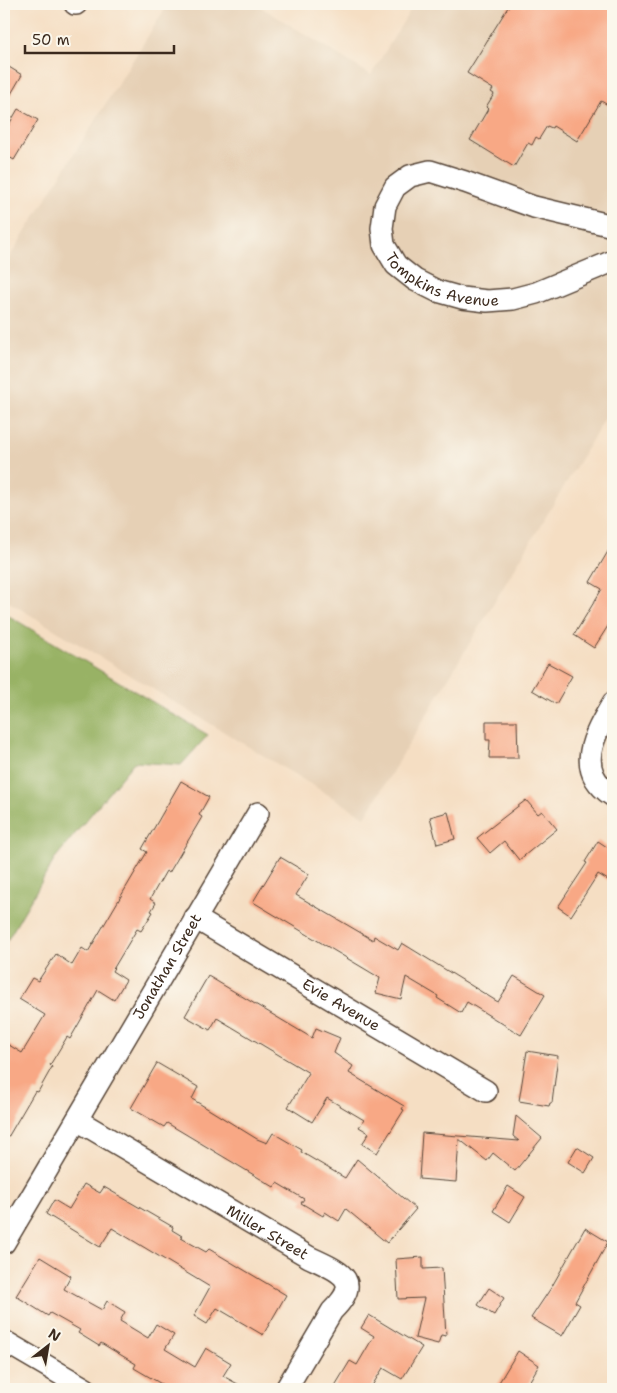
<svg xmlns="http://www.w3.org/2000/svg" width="617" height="1393" font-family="'Shantell Sans',sans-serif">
  <rect width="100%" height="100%" fill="#fbf7ec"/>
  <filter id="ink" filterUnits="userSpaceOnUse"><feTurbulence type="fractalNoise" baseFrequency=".02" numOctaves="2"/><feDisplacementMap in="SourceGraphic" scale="10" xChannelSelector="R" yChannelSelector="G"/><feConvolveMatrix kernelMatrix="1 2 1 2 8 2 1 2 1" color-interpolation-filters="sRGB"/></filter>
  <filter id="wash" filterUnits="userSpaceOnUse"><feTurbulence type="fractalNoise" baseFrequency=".0096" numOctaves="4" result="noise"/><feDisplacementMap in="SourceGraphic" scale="20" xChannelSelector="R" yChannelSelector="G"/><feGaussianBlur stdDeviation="1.12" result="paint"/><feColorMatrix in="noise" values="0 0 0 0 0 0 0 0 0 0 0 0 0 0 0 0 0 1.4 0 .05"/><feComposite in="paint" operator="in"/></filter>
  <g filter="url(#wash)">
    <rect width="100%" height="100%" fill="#f5dec3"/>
    <path fill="#e6d0b5" d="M168 4H256L371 75 414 4H613V405L365 817 4 599V266Z"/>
    <path fill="#98b265" stroke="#6a6e42" d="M4 613 208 735 181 765 134 762 56 857 4 946Z"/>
    <g id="blocks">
      <g fill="#f8a885">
        <path d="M510 4H613V108L601 101 577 141 553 126 552 128 547 126 539 139 536 137 532 145 528 143 514 167 470 140 488 109 486 107 494 94 491 92 493 89 467 73Z"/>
        <path d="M4 64 22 75 4 106Z"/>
        <path d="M18 109 38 120 14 160 4 154V133Z"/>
        <path d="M613 543V618L594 648 574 635 602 589 590 582Z"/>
        <path d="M548 663 572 676 556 704 532 690Z"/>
        <path d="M486 721H517L518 758H489L490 740H486Z"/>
        <path d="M181 781 209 797 199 815 202 817 169 873 166 871 150 899 156 903 151 911 153 912 141 931 137 929 112 971 126 980 114 1000 98 990 70 1039 67 1037 50 1065 52 1067 38 1092 35 1091 4 1144V1042L22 1053 45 1015 19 999 32 978 38 981 56 954 72 965 82 948 88 952 147 852 142 849Z"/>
        <path d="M526 800 538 814 542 811 557 829 519 860 504 841 490 853 477 838Z"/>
        <path d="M448 812 455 839 437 844 430 817Z"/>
        <path d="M598 841 613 851V883L598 874 571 916 558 907 587 863 585 862Z"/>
        <path d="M280 857 309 874 296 895 373 940 374 936 398 950 402 943 498 1002 514 976 545 995 521 1035 467 1002 461 1013 437 998 438 996 406 977 401 999 376 993 380 978 253 902Z"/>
        <path d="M208 976 312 1038 316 1028 340 1038 334 1053 353 1066 349 1073 404 1106 402 1109 404 1110 377 1153 362 1144 369 1133 359 1127 364 1120 327 1098 312 1122 288 1107 309 1073 217 1018 210 1030 185 1016Z"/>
        <path d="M527 1051 558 1056 552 1103H550L549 1106 519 1101Z"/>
        <path d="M157 1063 198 1087 192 1099 257 1139 267 1143 273 1133 302 1150 301 1152 345 1178 357 1159 416 1209 387 1243 346 1209 339 1221 325 1212 323 1216 301 1203 304 1199 277 1183 274 1187 167 1123 164 1127 131 1108Z"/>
        <path d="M516 1116 542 1138 515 1171 493 1153 487 1161 459 1139 456 1182 419 1179 422 1133 519 1141 513 1136Z"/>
        <path d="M577 1147 594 1158 585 1173 568 1162Z"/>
        <path d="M84 1184 100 1193 104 1187 173 1227 172 1230 182 1236 181 1238 206 1252 209 1249 286 1295 263 1335 217 1308 207 1324 194 1316 210 1287 112 1228 100 1247 46 1214 54 1200 69 1209Z"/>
        <path d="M508 1186 525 1197 510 1222 493 1211Z"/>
        <path d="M585 1228 608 1242 575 1302 580 1305 562 1336 531 1318 551 1288Z"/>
        <path d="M40 1257 71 1276 64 1289 102 1310 107 1301 125 1312 120 1321 148 1338 156 1324 174 1335 165 1349 195 1367 206 1348 231 1363 223 1376 247 1389H170L134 1368 136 1364 101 1343 99 1346 78 1333 80 1330 50 1313 48 1316 16 1296Z"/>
        <path d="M423 1257V1269L442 1268 446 1336 441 1335 438 1344 415 1338 424 1298 398 1299 396 1259Z"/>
        <path d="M489 1288 504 1298 494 1315 478 1305Z"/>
        <path d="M369 1315 422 1347 402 1379 383 1368 370 1389H333L350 1361 357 1365 374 1336 361 1328Z"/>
        <path d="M518 1351 539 1365 525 1389H495Z"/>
      </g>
    </g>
  </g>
  <g filter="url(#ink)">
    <use href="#blocks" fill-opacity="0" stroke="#574537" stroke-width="1"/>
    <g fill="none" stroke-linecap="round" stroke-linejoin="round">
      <g stroke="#574537" stroke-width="24">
        <g id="minor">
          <path d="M75 4H76"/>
          <path id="s1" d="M613 226 534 207 465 182 430 171 410 176 395 187 385 206 382 228 384 245 396 265 415 280 437 291 462 298 487 301 513 299 536 293 613 261"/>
          <path d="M613 703C594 735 573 770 613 796"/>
          <path id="s2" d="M195 918 486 1091"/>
          <path id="s3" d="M77 1120 309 1257C338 1271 365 1279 332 1311L286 1389"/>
          <path id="s4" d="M4 1243 258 813"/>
          <path d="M4 1341 86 1389"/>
        </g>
      </g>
      <use href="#minor" stroke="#fff" stroke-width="21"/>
    </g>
  </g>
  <g text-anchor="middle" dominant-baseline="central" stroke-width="4.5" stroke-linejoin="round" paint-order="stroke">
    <g font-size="15" fill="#3b2a1e" stroke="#fbf7ec">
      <text stroke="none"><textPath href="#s1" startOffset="364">Tompkins Avenue</textPath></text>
      <text stroke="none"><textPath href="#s4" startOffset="321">Jonathan Street</textPath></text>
      <text stroke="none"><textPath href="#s2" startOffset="170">Evie Avenue</textPath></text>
      <text stroke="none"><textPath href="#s3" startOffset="221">Miller Street</textPath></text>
    </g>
  </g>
  <rect width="617" height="1393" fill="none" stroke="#fbf7ec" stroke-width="20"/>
  <g transform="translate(48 1346) rotate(31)" stroke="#fbf7ec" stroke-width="4" paint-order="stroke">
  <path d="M0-4L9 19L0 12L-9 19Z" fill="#3b2a1e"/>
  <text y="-8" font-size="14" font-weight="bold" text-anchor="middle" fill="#3b2a1e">N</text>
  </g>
  <path d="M25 45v8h149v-8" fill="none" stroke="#3b2a1e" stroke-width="2.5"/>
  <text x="32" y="45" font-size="15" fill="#3b2a1e" stroke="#fbf7ec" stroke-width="4" paint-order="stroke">50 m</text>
</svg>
